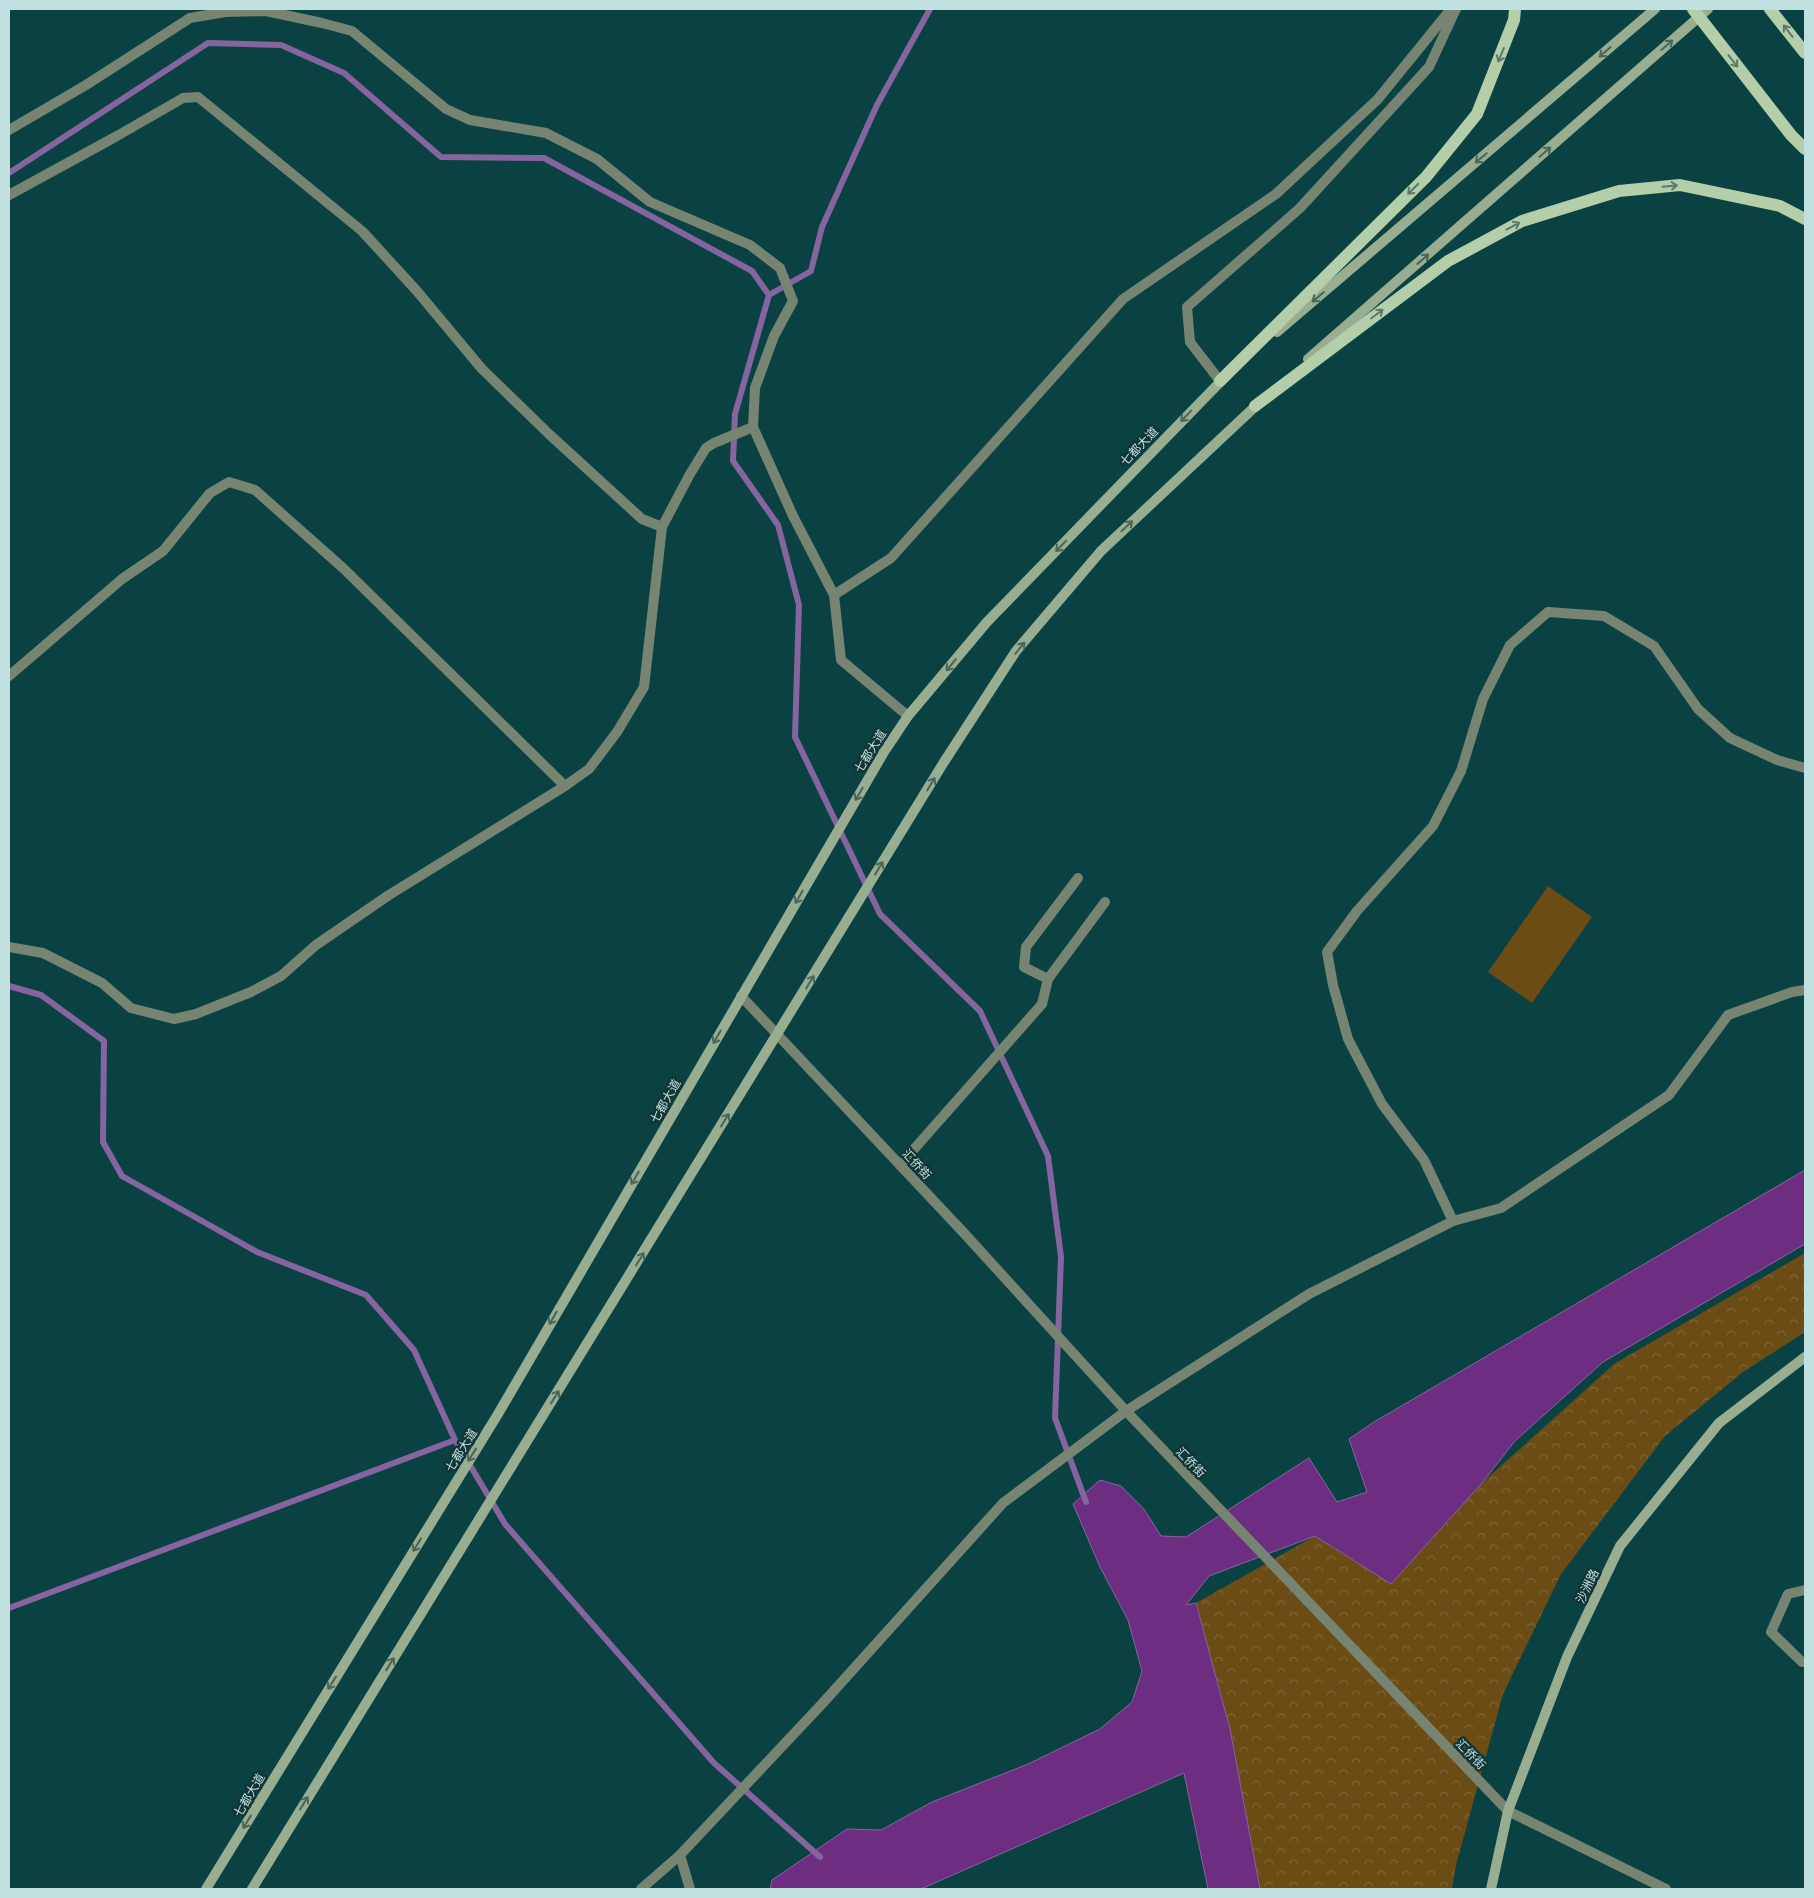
<svg xmlns="http://www.w3.org/2000/svg" width="1814" height="1898" font-family="Manrope,'Noto Sans SC',sans-serif">
  <defs>
    <pattern id="forest-crowns" width="20" height="18" patternUnits="userSpaceOnUse" patternTransform="scale(1.25)"><rect width="20" height="18" fill="#6c4c15"/><path d="M2 6a3 3 0 1 1 6 0M12 15a3 3 0 1 1 6 0" fill="none" stroke="#7f6637"/></pattern>
  </defs>
  <rect width="100%" height="100%" fill="#0a4243"/>
  <path fill="url(#forest-crowns)" d="M1805 1253V1332L1743 1372 1665 1436 1561 1574 1503 1694 1456 1865 1452 1889H1260L1230 1729 1196 1603 1315 1536 1391 1584 1482 1483 1614 1364Z"/>
  <path fill="#6c4c15" d="M1548 886 1592 917 1532 1003 1488 972Z"/>
  <path fill="#6d2e82" stroke="#86649e" d="M1805 1170V1244L1603 1362 1515 1441 1482 1483 1391 1584 1315 1536 1209 1576 1186 1605 1196 1603 1230 1729 1260 1889H1208L1184 1773 921 1889H770L772 1880 847 1829 881 1830 932 1802 1028 1764 1100 1729 1132 1702 1142 1671 1128 1620 1100 1567 1073 1504 1100 1480 1121 1486 1144 1509 1161 1536 1186 1537 1309 1458 1337 1502 1367 1492 1349 1439 1374 1422Z"/>
  <g fill="none" stroke-linecap="round" stroke-linejoin="round">
    <g stroke="#86649e" stroke-width="6">
      <path d="M9 173 208 43 281 45 344 73 441 157 544 158 752 271 769 295 735 414 733 461 778 525 799 605 795 737 880 914 980 1011 1048 1156 1061 1257 1055 1418 1086 1502"/>
      <path d="M769 295 811 271 822 227 877 105 930 9"/>
      <path d="M9 986 41 995 104 1041 103 1142 122 1176 257 1252 366 1295 414 1350 455 1440 505 1524 714 1763 820 1857"/>
      <path d="M9 1608 455 1440"/>
    </g>
    <path stroke="#778472" stroke-width="10" d="M1078 878 1026 947 1024 967 1048 979 1105 902"/>
    <g stroke="#778472" stroke-width="10">
      <path d="M9 130 86 85 190 18 225 12 266 11 322 23 352 31 446 109 470 120 546 133 597 159 650 202 750 245 780 268 793 301 774 336 755 388 753 427 793 516 834 595"/>
      <path d="M9 195 117 136 183 98 198 97 362 231 416 290 482 369 550 435 642 519 662 527"/>
      <path d="M9 676 122 579 163 551 210 493 229 482 255 490 343 568 565 786"/>
      <path d="M908 716 841 660 834 595 891 558 1123 299 1276 194 1378 99 1451 9"/>
      <path d="M9 947 43 953 102 983 131 1008 174 1019 196 1014 251 992 281 976 316 945 389 895 565 786 589 769 617 732 644 687 662 527 690 474 706 448 714 443 753 427"/>
      <path d="M900 1165 1042 1004 1048 979"/>
      <path d="M1453 1221 1424 1160 1382 1104 1348 1039 1333 985 1327 952 1357 911 1433 826 1461 771 1483 699 1510 645 1548 612 1604 616 1654 646 1698 709 1730 738 1777 760 1805 768"/>
      <path d="M1805 1590 1788 1594 1771 1632 1802 1662H1805"/>
      <path d="M680 1855 690 1889"/>
      <path d="M641 1889 680 1855 821 1705 1003 1503 1126 1411 1309 1294 1453 1221 1501 1208 1669 1095 1728 1015 1792 992 1805 990"/>
    </g>
    <g stroke="#778472" stroke-width="10">
      <path d="M1220 381 1190 342 1187 307 1300 208 1429 67 1456 9"/>
      <path d="M741 996 963 1232 1126 1411 1508 1811 1666 1889"/>
    </g>
    <g stroke="#99ae91" stroke-width="10">
      <path d="M1277 332 1655 9"/>
      <path d="M1308 359 1708 9"/>
      <path d="M206 1889 498 1414 884 752 908 716 987 622 1225 377"/>
      <path d="M252 1889 944 762 1016 651 1101 551 1260 402"/>
      <path d="M1491 1889 1508 1811 1567 1657 1620 1546 1719 1423 1805 1357"/>
    </g>
    <g stroke="#b4cea9" stroke-width="12">
      <path d="M1770 9 1805 53"/>
      <path d="M1220 381 1426 177 1477 114 1514 20 1515 9"/>
      <path d="M1255 406 1448 261 1522 221 1619 191 1680 185 1780 206 1805 219"/>
    </g>
    <path stroke="#b4cea9" stroke-width="12" d="M1693 9 1791 135 1805 149"/>
  </g>
  <defs><path id="oneway-shaft" d="M-6 0H5M1.5-3L5.5 0L1.5 3" fill="none" stroke-width="1.6" stroke-linecap="round" stroke-linejoin="round" transform="scale(1.25)"/></defs>
  <g stroke="#5b7a6a">
    <use href="#oneway-shaft" transform="translate(1788 31) rotate(-128)"/>
    <use href="#oneway-shaft" transform="translate(1501 55) rotate(112)"/>
    <use href="#oneway-shaft" transform="translate(1733 61) rotate(52)"/>
    <use href="#oneway-shaft" transform="translate(1670 186) rotate(-5)"/>
    <use href="#oneway-shaft" transform="translate(1413 189) rotate(135)"/>
    <use href="#oneway-shaft" transform="translate(1513 226) rotate(-28)"/>
    <use href="#oneway-shaft" transform="translate(1377 314) rotate(-37)"/>
  </g>
  <g stroke="#48665a">
    <use href="#oneway-shaft" transform="translate(1667 45) rotate(-41)"/>
    <use href="#oneway-shaft" transform="translate(1605 52) rotate(139)"/>
    <use href="#oneway-shaft" transform="translate(1545 152) rotate(-41)"/>
    <use href="#oneway-shaft" transform="translate(1481 158) rotate(140)"/>
    <use href="#oneway-shaft" transform="translate(1423 259) rotate(-41)"/>
    <use href="#oneway-shaft" transform="translate(1318 297) rotate(140)"/>
    <use href="#oneway-shaft" transform="translate(1186 416) rotate(134)"/>
    <use href="#oneway-shaft" transform="translate(1127 526) rotate(-43)"/>
    <use href="#oneway-shaft" transform="translate(1061 546) rotate(134)"/>
    <use href="#oneway-shaft" transform="translate(1020 648) rotate(-51)"/>
    <use href="#oneway-shaft" transform="translate(951 665) rotate(130)"/>
    <use href="#oneway-shaft" transform="translate(931 784) rotate(-59)"/>
    <use href="#oneway-shaft" transform="translate(859 794) rotate(120)"/>
    <use href="#oneway-shaft" transform="translate(879 868) rotate(-59)"/>
    <use href="#oneway-shaft" transform="translate(799 897) rotate(120)"/>
    <use href="#oneway-shaft" transform="translate(810 982) rotate(-59)"/>
    <use href="#oneway-shaft" transform="translate(717 1037) rotate(120)"/>
    <use href="#oneway-shaft" transform="translate(725 1120) rotate(-58)"/>
    <use href="#oneway-shaft" transform="translate(635 1178) rotate(120)"/>
    <use href="#oneway-shaft" transform="translate(640 1259) rotate(-58)"/>
    <use href="#oneway-shaft" transform="translate(553 1318) rotate(120)"/>
    <use href="#oneway-shaft" transform="translate(555 1397) rotate(-58)"/>
    <use href="#oneway-shaft" transform="translate(472 1455) rotate(122)"/>
    <use href="#oneway-shaft" transform="translate(417 1545) rotate(122)"/>
    <use href="#oneway-shaft" transform="translate(390 1664) rotate(-58)"/>
    <use href="#oneway-shaft" transform="translate(332 1683) rotate(122)"/>
    <use href="#oneway-shaft" transform="translate(304 1803) rotate(-58)"/>
    <use href="#oneway-shaft" transform="translate(247 1822) rotate(121)"/>
  </g>
  <g text-anchor="middle" dominant-baseline="central" stroke-width="5" stroke-linejoin="round" paint-order="stroke">
    <g font-size="12" fill="#c1e1e1" stroke="#123636">
      <text transform="translate(1139 446) rotate(-46)">七都大道</text>
      <text transform="translate(870 751) rotate(-58)">七都大道</text>
      <text transform="translate(665 1101) rotate(-60)">七都大道</text>
      <text transform="translate(917 1164) rotate(47)">汇侨街</text>
      <text transform="translate(461 1450) rotate(-58)">七都大道</text>
      <text transform="translate(1191 1462) rotate(46)">汇侨街</text>
      <text transform="translate(1587 1586) rotate(-64)">沙洲路</text>
      <text transform="translate(1471 1754) rotate(46)">汇侨街</text>
      <text transform="translate(249 1795) rotate(-59)">七都大道</text>
    </g>
  </g>
  <rect width="1814" height="1898" fill="none" stroke="#c1e1e1" stroke-width="20"/>
</svg>
